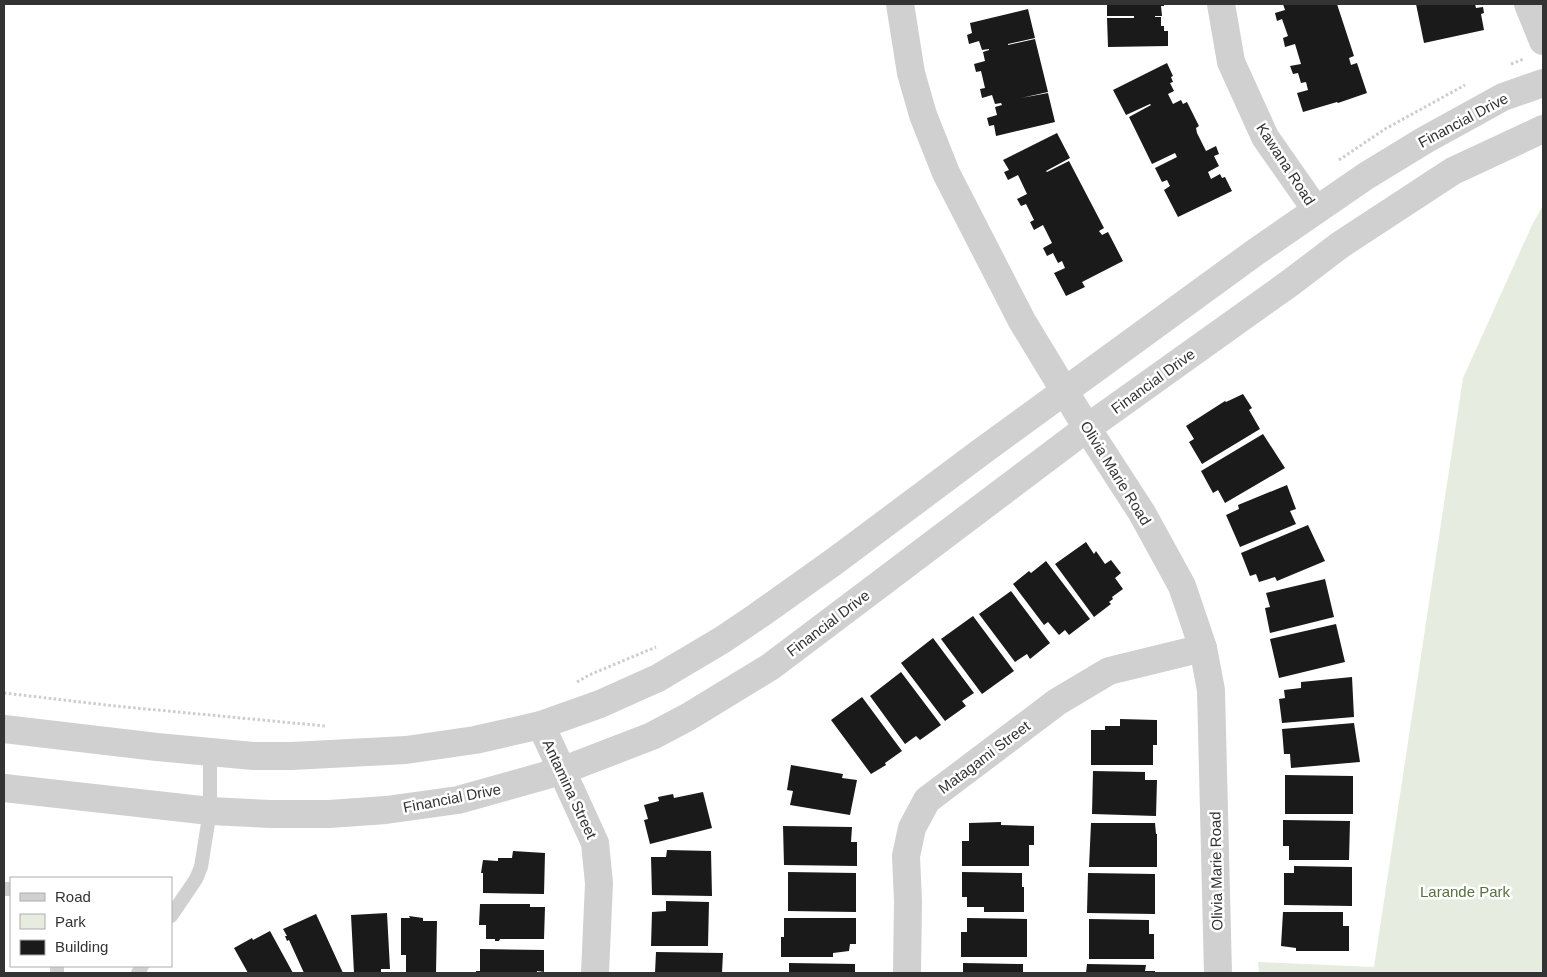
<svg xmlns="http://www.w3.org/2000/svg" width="1547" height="977" font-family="Arial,sans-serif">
  <rect width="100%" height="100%" fill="#fff"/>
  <path fill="#e6ecdf" d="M1543 206V973H1259L1258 962 1374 967 1463 378 1533 223Z"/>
  <g fill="#1a1a1a">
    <path d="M1107 4H1164V6H1161L1162 16H1155V17H1161V26H1164V31H1168V46L1108 47 1107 18H1134V16H1107Z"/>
    <path d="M1283 4H1337L1354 56 1349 58 1351 65 1357 63 1367 93 1338 103 1337 102 1303 112 1297 93 1308 90 1306 82 1301 83 1298 73 1293 74 1290 66 1301 64 1295 44 1285 47 1283 38 1288 36 1282 19 1277 21 1275 13 1285 10Z"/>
    <path d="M1416 4H1475L1476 8 1483 7 1484 13 1481 14 1484 30 1424 43Z"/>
    <path d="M1028 9 1035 38 1008 44V45L1035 39 1048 92 1021 98 1048 93 1055 122 996 136 994 125 989 126 987 118 997 115 995 107 1002 105 1001 103 995 104 992 95 982 98 980 89 985 88 981 71 976 72 974 64 985 61 983 52 989 50V49L982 50 979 41 969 44 967 35 972 33 970 23Z"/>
    <path d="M1167 63 1173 76 1171 77 1173 82 1170 83 1174 91 1168 94 1173 104 1181 100 1183 104 1187 102 1199 126 1196 128 1197 133 1206 151 1216 146 1219 154 1214 156 1219 166 1208 172 1211 179 1220 174 1222 178 1225 177 1232 191 1178 217 1164 190 1170 186 1167 180 1162 182 1155 168 1177 157 1175 153 1152 164 1129 117 1151 105 1150 104 1126 115 1113 90Z"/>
    <path d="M1057 133 1070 158 1046 171 1047 172 1069 161 1104 228 1099 231 1102 235 1108 232 1123 261 1082 282 1085 287 1066 296 1054 273 1065 268 1062 261 1058 263 1053 253 1047 256 1043 248 1052 243 1043 225 1034 230 1030 222 1034 220 1026 204 1021 206 1017 199 1027 194 1018 175 1008 180 1004 172 1009 170 1003 160Z"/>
    <path d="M1243 394 1252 408 1249 410 1260 429 1202 464 1189 442 1194 439 1186 426 1225 401 1226 402Z"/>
    <path d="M1263 434 1285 468 1225 503 1218 490 1213 493 1201 471Z"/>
    <path d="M1287 485 1296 509 1290 511 1296 524 1240 547 1226 515 1239 509 1238 505Z"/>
    <path d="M1308 525 1325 561 1277 581 1275 577 1259 582 1256 574 1250 576 1241 553Z"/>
    <path d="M1086 542 1094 554 1096 551 1105 564 1111 560 1121 573 1115 578 1123 589 1112 597 1113 599 1109 602 1111 604 1094 617 1055 564Z"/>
    <path d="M1046 561 1090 619 1069 635 1065 630 1059 635 1048 622 1044 625 1013 584 1029 571 1031 573Z"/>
    <path d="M1325 579 1334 617 1270 633 1265 608 1270 607 1266 593Z"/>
    <path d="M1011 591 1050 643 1030 659 1027 654 1015 662 979 614Z"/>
    <path d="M973 616 1014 671 982 694 941 639Z"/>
    <path d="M1336 624 1345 662 1279 678 1270 639Z"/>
    <path d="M933 638 974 693 962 701 966 706 945 721 901 663Z"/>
    <path d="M901 672 941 725 920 740 916 736 905 744 870 696Z"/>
    <path d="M1352 677 1354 717 1282 723 1279 699 1285 698 1284 690 1301 688V682Z"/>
    <path d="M862 697 902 751 885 763 886 765 871 774 831 720Z"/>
    <path d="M1120 719 1157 720V745H1153V765H1091V730H1105V726H1120Z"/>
    <path d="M1354 723 1360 762 1291 768 1290 754H1284L1282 729Z"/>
    <path d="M791 765 843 774 842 778 857 780 850 815 790 805 793 791 787 790Z"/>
    <path d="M1093 771 1145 772V780H1157L1156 816 1092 814Z"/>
    <path d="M1285 775 1353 776V814H1285Z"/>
    <path d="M703 792 712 828 650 844 644 820 648 819 644 805 659 801 658 797 673 794 674 798Z"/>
    <path d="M1283 820 1350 821 1349 860H1289V846H1283Z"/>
    <path d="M1001 822V825L1034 826V845H1029V866H962V841H969V823Z"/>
    <path d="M1091 823H1155L1156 834H1157V867H1089Z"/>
    <path d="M783 826 852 827 851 842H857V866L784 865Z"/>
    <path d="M667 850 711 851 712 896 652 895 651 857H666Z"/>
    <path d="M513 851 545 853 544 894 483 893V873H481L483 860 498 861V858H512Z"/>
    <path d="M1294 866 1352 867V906L1284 905V873H1294Z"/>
    <path d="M788 872 856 873V912L788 911Z"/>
    <path d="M962 872 1022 873V887H1024V912H984V907H967V897H962Z"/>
    <path d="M1088 873 1155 874V914L1087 913Z"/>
    <path d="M666 901 709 902 708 946H651L652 912 666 911Z"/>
    <path d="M480 904H530V907H545L544 939H500L499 941H495V939H486V925H479Z"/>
    <path d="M1283 912H1343V926H1349V951H1296V948L1281 946Z"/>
    <path d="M387 913 390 969H381V973H354L351 915Z"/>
    <path d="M316 914 343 973H304L289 940 287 941 285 936H287L283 929Z"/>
    <path d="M409 916 423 918V921H437L436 973 406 972V955H401V918H410Z"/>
    <path d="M784 918H856V944H850L849 951 833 953V957H781V937H784Z"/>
    <path d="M967 918 1027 919V957H961V932H967Z"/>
    <path d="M1089 919 1149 920V934H1154V959H1089Z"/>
    <path d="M270 931 293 973H248L234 948 252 938 253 940Z"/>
    <path d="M480 949 544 950V972L537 971V973H476V971H480Z"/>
    <path d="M656 952 723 953 722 973H655Z"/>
    <path d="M789 963 855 964V973H789Z"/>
    <path d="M963 963 1023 964V973H963Z"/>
    <path d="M1087 964 1146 965 1145 971H1155V973H1086Z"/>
  </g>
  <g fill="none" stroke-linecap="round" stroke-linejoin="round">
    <g stroke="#cdcdcd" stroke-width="3" stroke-dasharray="2.5 2.5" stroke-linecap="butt">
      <path d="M1511 64 1524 59"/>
      <path d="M1339 160 1385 129 1465 85"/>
      <path d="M577 682 589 675 656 647"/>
      <path d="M4 693 115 706 325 726"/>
    </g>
    <g stroke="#d0d0d0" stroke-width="14">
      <path d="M4 889H11"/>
      <path d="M171 916 196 879 201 867 210 811V752"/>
      <path d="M57 973V966"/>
      <path d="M138 973 142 966"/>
    </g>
    <g stroke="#d0d0d0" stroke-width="28">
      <path d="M900 4 911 73 923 115 946 173 1022 321 1087 428 1142 513 1182 586 1203 648 1211 690 1218 973"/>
      <path d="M1221 4 1231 62 1265 137 1316 210"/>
      <path d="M1528 4 1543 41"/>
      <path d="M541 725 595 843 599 883 595 973"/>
      <path d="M907 973 908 901 906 856 912 828 927 800 1057 702 1109 671 1203 648"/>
    </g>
    <g stroke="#d0d0d0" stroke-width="28">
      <path d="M4 729 157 747 253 756H292L406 750 475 740 541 725 600 704 658 678 722 640 759 615 835 561 981 452 1257 251 1366 176 1425 140 1503 97 1543 83"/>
      <path d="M4 788 210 811 270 814H329L386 810 458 800 508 786 561 771 652 736 688 717 770 667 1087 428 1290 283 1340 245 1453 171 1543 129"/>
    </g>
  </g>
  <g text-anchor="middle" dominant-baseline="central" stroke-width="5" stroke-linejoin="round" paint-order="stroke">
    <g font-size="15" fill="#333" stroke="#fff">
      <text transform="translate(1463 120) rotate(-28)">Financial Drive</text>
      <text transform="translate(1286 164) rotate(57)">Kawana Road</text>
      <text transform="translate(1153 381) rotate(-36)">Financial Drive</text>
      <text transform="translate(1116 473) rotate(58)">Olivia Marie Road</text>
      <text transform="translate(828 623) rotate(-37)">Financial Drive</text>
      <text transform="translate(984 757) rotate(-37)">Matagami Street</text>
      <text transform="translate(570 789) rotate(65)">Antamina Street</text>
      <text transform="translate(452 798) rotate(-11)">Financial Drive</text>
      <text transform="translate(1216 871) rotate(-91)">Olivia Marie Road</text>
    </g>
    <g font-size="15" fill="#56703f" stroke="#fff">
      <text x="1465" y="891">Larande Park</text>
    </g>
  </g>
  <rect width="1547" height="977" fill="none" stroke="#333333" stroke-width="10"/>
  <rect x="10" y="877" width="162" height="90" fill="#ffffff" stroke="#adadad"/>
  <rect x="20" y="893" width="25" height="8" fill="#d0d0d0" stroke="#adadad"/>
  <text x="55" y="902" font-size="15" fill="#333333">Road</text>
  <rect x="20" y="914" width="25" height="15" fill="#e6ecdf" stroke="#adadad"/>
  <text x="55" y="927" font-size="15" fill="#333333">Park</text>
  <rect x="20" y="940" width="25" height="15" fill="#1a1a1a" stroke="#adadad"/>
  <text x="55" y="952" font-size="15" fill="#333333">Building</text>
</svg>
